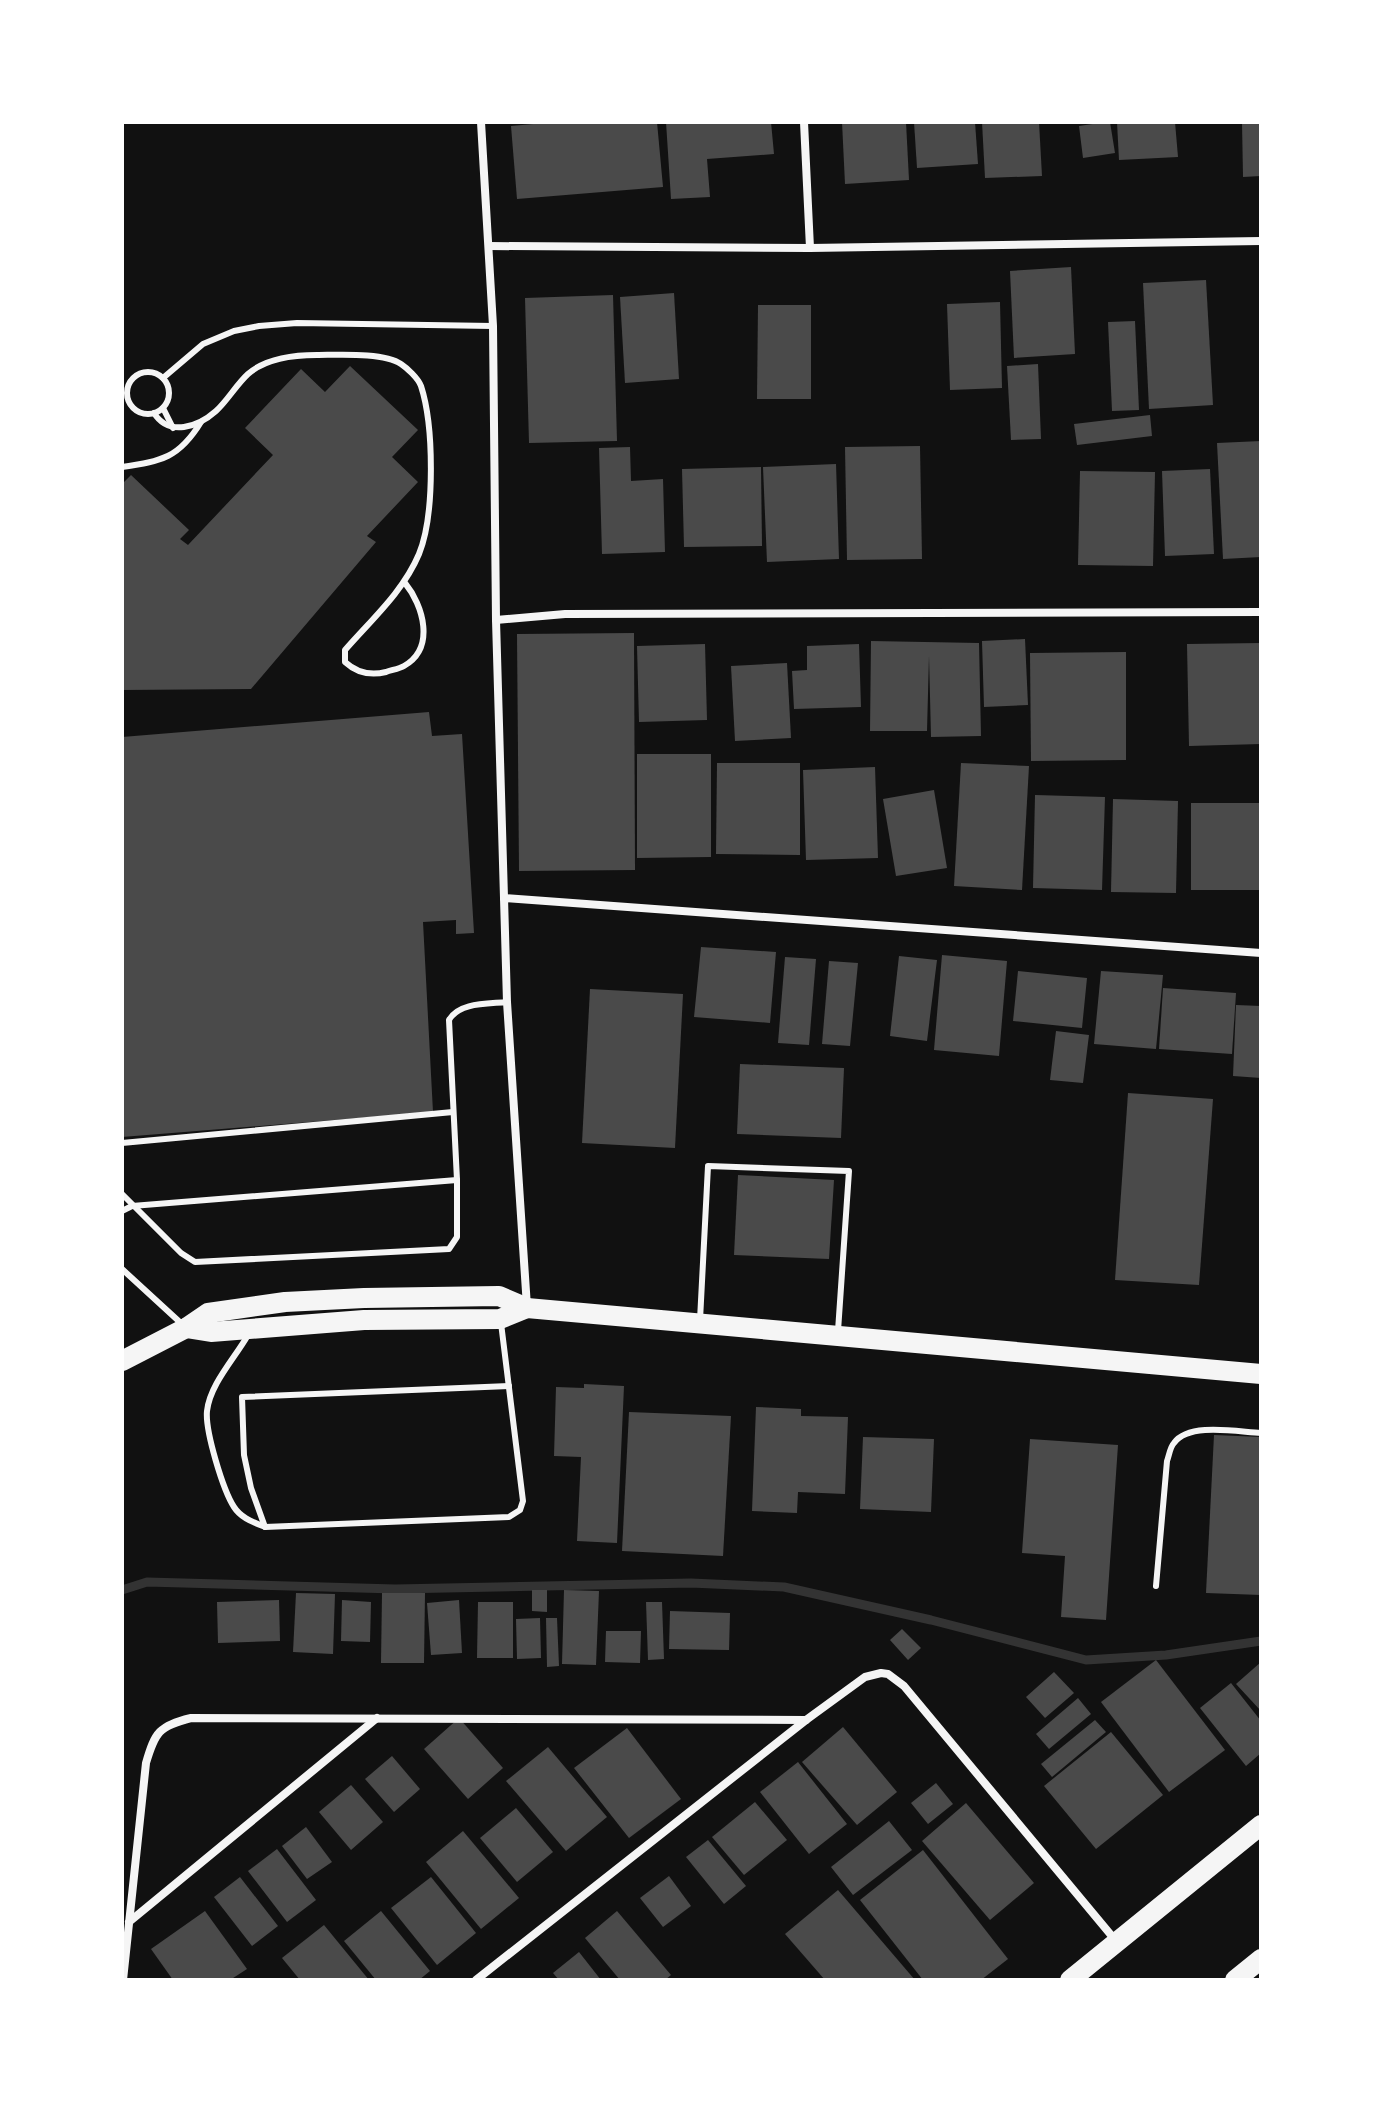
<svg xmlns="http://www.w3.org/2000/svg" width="1383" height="2102" font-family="'Source Sans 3',sans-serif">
  <rect width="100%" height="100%" fill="#111"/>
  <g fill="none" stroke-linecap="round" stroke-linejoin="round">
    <path stroke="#333" stroke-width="9" d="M122 1590 147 1582 395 1589 691 1583 784 1587 931 1620 1086 1660 1166 1655 1261 1641"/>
  </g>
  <g fill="#4a4a4a">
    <path d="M555 122H657L663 187 517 199 511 126Z"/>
    <path d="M666 122H771L774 154 707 159 710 197 671 199Z"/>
    <path d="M842 122H906L909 180 845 184Z"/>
    <path d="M914 122H975L978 164 917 168Z"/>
    <path d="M982 122H1039L1042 176 985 178Z"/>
    <path d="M1106 122H1110L1115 153 1083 158 1079 126Z"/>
    <path d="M1117 122H1175L1178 157 1119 160Z"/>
    <path d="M1242 122H1261V176L1243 177Z"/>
    <path d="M1071 267 1075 354 1014 358 1010 271Z"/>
    <path d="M1206 280 1213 405 1149 409 1143 283Z"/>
    <path d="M674 293 679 379 625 383 620 297Z"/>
    <path d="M613 295 617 441 529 443 525 298Z"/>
    <path d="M1000 302 1002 388 950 390 947 304Z"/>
    <path d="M758 305H811V399H757Z"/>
    <path d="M1135 321 1139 410 1112 411 1108 322Z"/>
    <path d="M1038 364 1041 439 1011 440 1007 366Z"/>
    <path d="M350 366 418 430 392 457 418 482 367 536 376 542 251 689 122 690V484L131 475 189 530 180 539 188 545 273 455 245 428 301 369 325 392Z"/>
    <path d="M1150 415 1152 436 1077 445 1074 424Z"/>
    <path d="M1261 441V557L1223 559 1217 443Z"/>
    <path d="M920 446 922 559 847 560 845 447Z"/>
    <path d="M630 447 631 481 663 479 665 552 602 554 599 448Z"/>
    <path d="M836 464 839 559 767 562 763 467Z"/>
    <path d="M761 467 762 546 684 547 682 469Z"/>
    <path d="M1210 469 1214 554 1165 556 1162 471Z"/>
    <path d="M1080 471 1155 472 1153 566 1078 565Z"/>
    <path d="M634 633 635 870 519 871 517 634Z"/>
    <path d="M1025 639 1028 705 984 707 982 641Z"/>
    <path d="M871 641 979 643 981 736 931 737 929 656 927 731H870Z"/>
    <path d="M1261 643V744L1189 746 1187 644Z"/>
    <path d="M705 644 707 720 639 722 637 646Z"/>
    <path d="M859 644 861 707 794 709 792 671 807 670V646Z"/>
    <path d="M1126 652V760L1031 761 1030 653Z"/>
    <path d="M787 663 791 738 735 741 731 666Z"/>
    <path d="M429 712 432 736 462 734 474 933 456 934V920L423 922 433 1112 122 1137V737Z"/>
    <path d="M637 754H711V857L637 858Z"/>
    <path d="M717 763H800V855L716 854Z"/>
    <path d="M961 763 1029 766 1022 890 954 886Z"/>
    <path d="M875 767 878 858 806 860 803 770Z"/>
    <path d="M934 790 947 868 896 876 883 799Z"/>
    <path d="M1035 795 1105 797 1102 890 1033 888Z"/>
    <path d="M1113 799 1178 801 1176 893 1111 892Z"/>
    <rect x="1191" y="803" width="68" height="87"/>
    <path d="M701 947 776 952 770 1023 694 1017Z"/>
    <path d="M942 955 1007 961 999 1056 934 1050Z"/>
    <path d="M899 956 937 960 927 1041 890 1036Z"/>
    <path d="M785 957 816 959 809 1045 778 1043Z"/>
    <path d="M829 961 858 963 850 1046 822 1044Z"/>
    <path d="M1018 971 1087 978 1082 1028 1013 1021Z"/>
    <path d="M1101 971 1163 975 1156 1049 1094 1044Z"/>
    <path d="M1163 988 1236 993 1232 1054 1159 1049Z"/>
    <path d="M590 989 683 994 675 1148 582 1143Z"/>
    <path d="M1236 1005 1261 1006V1078L1233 1076Z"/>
    <path d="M1056 1031 1089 1035 1083 1083 1050 1080Z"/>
    <path d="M740 1064 844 1068 841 1138 737 1134Z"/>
    <path d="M1128 1093 1213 1099 1199 1285 1115 1280Z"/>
    <path d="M738 1175 834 1180 829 1259 734 1255Z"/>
    <path d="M584 1384 624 1386 617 1543 577 1541 581 1457 554 1456 556 1387 584 1388Z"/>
    <path d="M756 1407 801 1409V1416L848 1417 845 1494 798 1492 797 1513 752 1511Z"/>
    <path d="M629 1412 731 1416 723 1556 622 1551Z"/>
    <path d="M1214 1435 1261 1437V1595L1206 1593Z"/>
    <path d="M863 1437 934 1439 931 1512 860 1509Z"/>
    <path d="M1030 1439 1118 1445 1106 1620 1061 1617 1065 1556 1022 1553Z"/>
    <path d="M532 1590H547V1612L532 1611Z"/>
    <path d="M564 1590 599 1591 596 1665 562 1664Z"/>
    <path d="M296 1593 335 1594 333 1654 293 1652Z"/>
    <path d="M382 1593H425L424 1663H381Z"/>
    <path d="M279 1600 280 1641 218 1643 217 1602Z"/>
    <path d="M342 1600 371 1602 370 1642 341 1641Z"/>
    <path d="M459 1600 462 1653 431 1655 427 1603Z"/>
    <path d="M478 1602H513V1658H477Z"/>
    <path d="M646 1602H662L664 1659 648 1660Z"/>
    <path d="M670 1611 730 1613 729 1650 669 1649Z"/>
    <path d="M540 1618 541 1658 517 1659 516 1619Z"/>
    <path d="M546 1618H557L559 1666 547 1667Z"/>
    <path d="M902 1629 921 1648 908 1660 890 1640Z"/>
    <path d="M606 1631H641L640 1663 605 1662Z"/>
    <path d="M1156 1660 1225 1750 1169 1792 1101 1702Z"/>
    <path d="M1261 1662V1711L1236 1684Z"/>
    <path d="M1054 1672 1074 1693 1045 1718 1026 1697Z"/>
    <path d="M1231 1683 1261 1721V1753L1246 1766 1200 1708Z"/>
    <path d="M1078 1698 1091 1714 1049 1749 1036 1734Z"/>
    <path d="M459 1718 503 1768 468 1799 424 1749Z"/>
    <path d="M1095 1720 1106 1732 1052 1777 1041 1764Z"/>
    <path d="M843 1727 897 1792 857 1825 802 1762Z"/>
    <path d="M627 1728 681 1799 629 1838 574 1768Z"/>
    <path d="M1111 1732 1163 1795 1096 1849 1044 1786Z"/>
    <path d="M548 1747 607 1817 566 1851 506 1781Z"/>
    <path d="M392 1756 420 1789 394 1812 365 1779Z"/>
    <path d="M798 1762 847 1824 809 1854 760 1792Z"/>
    <path d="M936 1783 953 1804 928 1824 911 1803Z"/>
    <path d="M351 1785 383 1822 351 1850 319 1812Z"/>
    <path d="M755 1802 787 1840 744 1875 712 1837Z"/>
    <path d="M966 1803 1034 1883 990 1920 922 1841Z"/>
    <path d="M516 1808 553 1852 517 1882 480 1838Z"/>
    <path d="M889 1821 912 1850 853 1895 831 1867Z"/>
    <path d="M306 1827 332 1862 307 1879 282 1846Z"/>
    <path d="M463 1831 519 1898 481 1929 426 1862Z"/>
    <path d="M708 1840 746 1886 724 1904 686 1857Z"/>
    <path d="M277 1849 316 1900 287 1922 248 1871Z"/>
    <path d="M923 1850 1008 1959 981 1980H923L860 1900Z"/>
    <path d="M669 1876 691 1906 663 1927 640 1898Z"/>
    <path d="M240 1877 278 1926 252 1946 214 1897Z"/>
    <path d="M431 1877 476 1933 437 1965 391 1908Z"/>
    <path d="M838 1890 915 1980H825L785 1934Z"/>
    <path d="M205 1911 247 1969 230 1980H173L151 1949Z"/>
    <path d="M381 1911 430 1971 419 1980H376L344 1941Z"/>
    <path d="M617 1911 671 1975 665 1980H620L585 1938Z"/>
    <path d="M324 1925 369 1980H300L282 1958Z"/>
    <path d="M579 1952 601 1980H559L553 1973Z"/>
  </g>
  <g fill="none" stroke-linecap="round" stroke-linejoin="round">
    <g stroke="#f5f5f5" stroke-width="6">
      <circle cx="148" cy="393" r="21"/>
      <path d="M163 378 203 344 234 331 259 326 297 323 493 326"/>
      <path d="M163 408 173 428"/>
      <path d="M154 413C169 437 198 427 216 411 228 400 236 385 248 374 265 359 294 355 317 355 337 355 384 352 401 364 407 368 418 378 421 386 434 426 435 515 419 554 403 592 371 620 345 650V662C357 673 370 676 386 672 391 670 399 669 404 666 436 648 423 605 405 583"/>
      <path d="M122 467C162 461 179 458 201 422"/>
      <path d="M122 1143 453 1112"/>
      <path d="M122 1194 181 1253 195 1262 449 1249 457 1237V1180L449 1020C459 1002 488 1004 507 1002"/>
      <path d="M122 1211 132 1206 457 1180"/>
      <path d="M122 1269 183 1325"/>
      <path d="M700 1320 708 1166 849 1171 838 1331"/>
      <path d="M248 1335C235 1358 210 1384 207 1411 205 1431 223 1490 234 1507 241 1518 253 1522 265 1527L509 1517 520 1510 523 1501 501 1323"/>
      <path d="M265 1527 251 1488 244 1455 242 1397 509 1386"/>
      <path d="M1156 1586 1167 1461C1169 1456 1170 1447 1174 1443 1189 1422 1238 1432 1261 1433"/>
    </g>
    <g stroke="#f5f5f5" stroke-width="8">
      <path d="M481 122 493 326 496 620 507 1002 527 1307"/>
      <path d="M804 122 810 248"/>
      <path d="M489 246 810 248 1261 241"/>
      <path d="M496 620 565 614 1261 612"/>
      <path d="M504 898 1261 953"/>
      <path d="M129 1922 377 1718"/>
      <path d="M123 1980 146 1763C155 1732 159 1726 191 1718L806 1720"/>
      <path d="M476 1980 806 1720 865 1677 881 1673 888 1674 904 1686 1116 1941"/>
    </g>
    <g stroke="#f5f5f5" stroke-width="20">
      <path d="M186 1328 211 1332 364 1320 500 1319 527 1308"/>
      <path d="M122 1361 186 1328 208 1313 285 1302 364 1298 499 1296 527 1308 1261 1374"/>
      <path d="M1070 1980 1261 1825"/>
      <path d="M1235 1980 1261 1959"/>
    </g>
  </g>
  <rect width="1383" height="2102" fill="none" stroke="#ffffff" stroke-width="248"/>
</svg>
